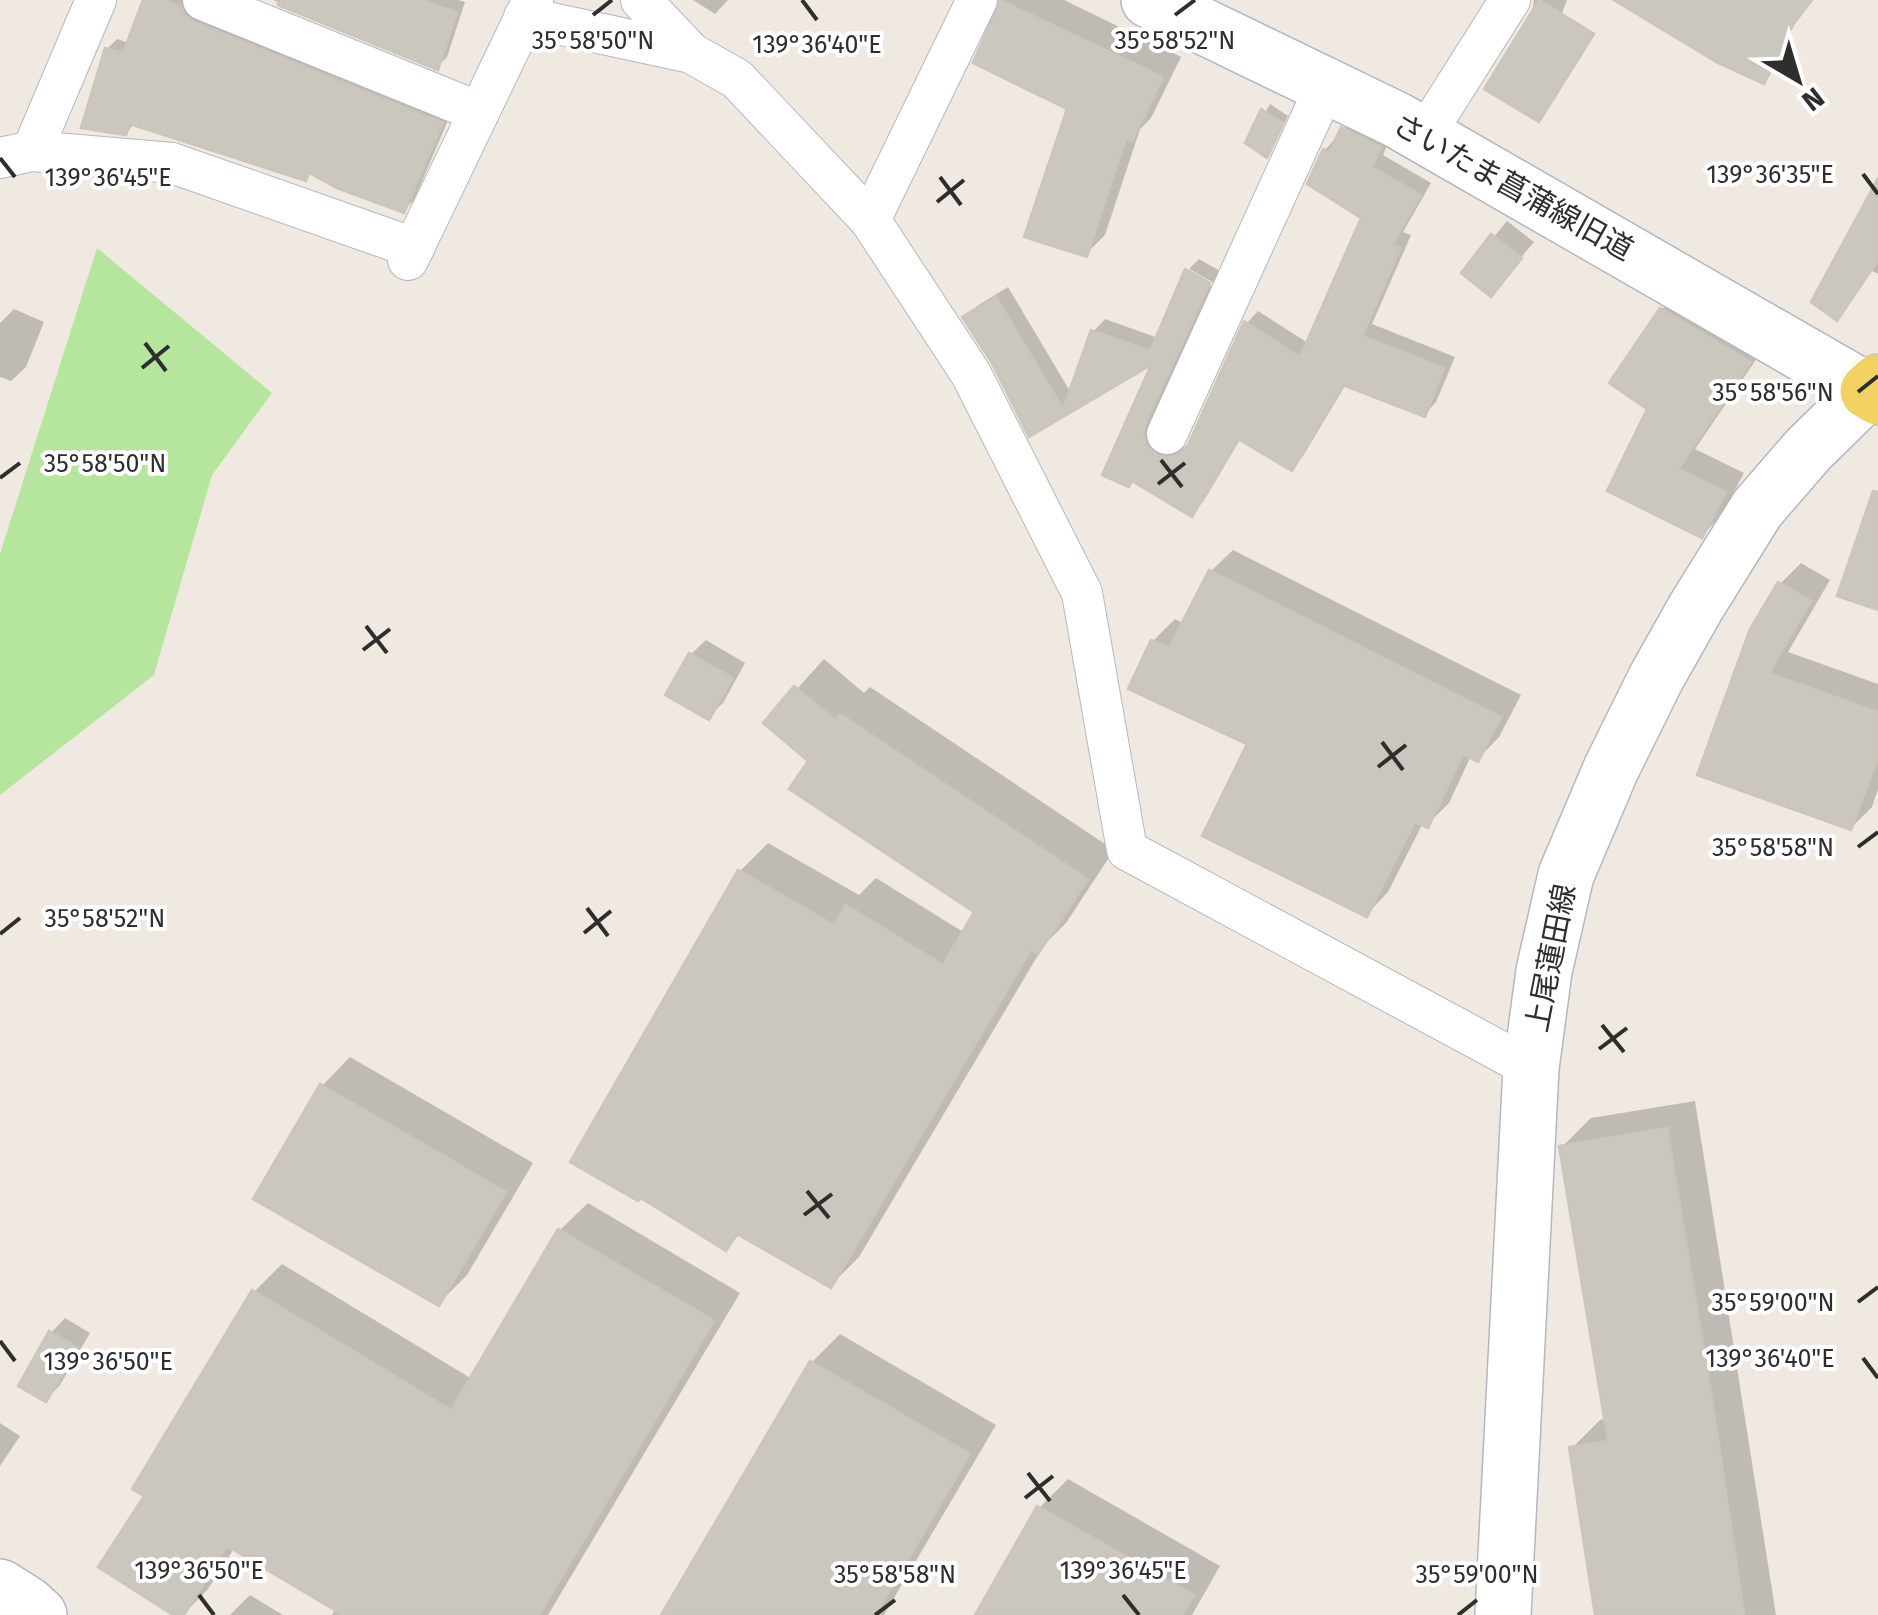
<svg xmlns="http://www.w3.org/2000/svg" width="1878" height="1615" font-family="'Fira Sans','Noto Sans JP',sans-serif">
  <rect width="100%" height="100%" fill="#efe9e1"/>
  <path fill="#b6e59e" d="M97 248 272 393 212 475 154 675 0 795V554Z"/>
  <g fill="#0003">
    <path d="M146 0H191L451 113 414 200 404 210 312 171 305 178 135 123 126 133 107 49 117 39 130 43Z"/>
    <path d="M273 0H458L465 2 447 57 437 67Z"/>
    <path d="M693 0H728L715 14Z"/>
    <path d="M1003 0H1064L1181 57 1151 118 1140 129 1105 235 1086 254 1070 108 1001 11Z"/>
    <path d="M1534 0H1567L1536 83 1532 14Z"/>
    <path d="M1767 0H1811L1798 17 1770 75 1764 81Z"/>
    <path d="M1270 104 1288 116 1273 148 1266 154 1248 142Z"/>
    <path d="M1354 117 1391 135 1383 155 1431 183 1403 232 1411 235 1372 324 1455 357 1436 402 1425 414 1346 384 1303 456 1291 468 1241 438 1203 502 1192 513 1134 479 1157 359 1030 433 994 362 965 317 977 306 1008 287 1071 393 1094 331 1105 319 1158 338 1188 269V274L1212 287 1170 445 1184 447 1192 443 1247 323 1258 311 1308 343 1364 217 1310 183 1325 150Z"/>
    <path d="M1878 185V274L1872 271 1837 317Z"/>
    <path d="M1507 221 1534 242 1491 294 1464 273Z"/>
    <path d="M1199 259 1220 271 1214 283 1189 269Z"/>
    <path d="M1682 290 1768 342 1695 449 1744 473 1721 516 1702 535 1651 408 1613 383 1662 309Z"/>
    <path d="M14 309 44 322 26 367 11 381 0 377V323Z"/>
    <path d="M1233 550 1521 695 1499 737 1478 759 1471 756 1449 803 1427 825 1423 823 1388 892 1367 914 1250 743 1153 641 1175 619 1184 624 1211 571Z"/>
    <path d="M1801 563 1830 580 1788 652 1878 684V789L1872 807 1851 828 1700 774 1780 584Z"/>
    <path d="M706 640 745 663 723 703 708 717 691 654Z"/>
    <path d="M824 659 864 693 870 687 1114 850 1066 923 1044 945 859 1257 831 1285 741 1233 726 1248 641 1195 573 1161 740 871 768 843 859 895 876 878 965 933 978 911 766 723Z"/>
    <path d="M350 1057 533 1163 467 1275 439 1303 322 1086Z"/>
    <path d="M1695 1101 1776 1615H1598L1572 1448 1600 1420 1607 1418 1562 1147 1591 1118Z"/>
    <path d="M588 1203 740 1293 548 1615H332L336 1608 235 1547 208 1589 183 1615H178L147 1495 254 1292 282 1264 472 1379 560 1230Z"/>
    <path d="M65 1318 90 1333 60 1385 46 1399 51 1333Z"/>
    <path d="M840 1334 996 1425 884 1615H664L812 1362Z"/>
    <path d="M0 1423 20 1436 0 1466Z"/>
    <path d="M1068 1479 1220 1566 1192 1615H978L1039 1508Z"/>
    <path d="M250 1595 283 1615H230Z"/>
  </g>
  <g fill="#cbc7bf" stroke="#cbc5ba" stroke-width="2.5">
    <path d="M143 0H165L180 6 185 15 194 22 443 123 404 213 337 188 309 173 306 181 130 124 126 135 81 128 105 48 123 53Z"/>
    <path d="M279 0H420L457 12 438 70 278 5Z"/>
    <path d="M1000 0 1163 77 1132 141 1126 138 1087 257 1024 237 1067 109 973 63Z"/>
    <path d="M1539 0 1594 34 1539 122 1484 89Z"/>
    <path d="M1614 0H1812L1792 26 1764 84 1716 62Z"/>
    <path d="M1261 109 1283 123 1267 158 1245 143Z"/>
    <path d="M1341 127 1381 147 1372 167 1421 195 1393 244 1401 248 1362 336 1444 368 1425 417 1343 385 1292 471 1238 439 1192 517 1132 481 1129 487 1102 475 1151 365 1029 437 992 363 962 317 996 297 1063 409 1091 330 1150 351 1185 269 1210 283 1145 424 1143 435 1147 447 1158 456 1170 457 1180 454 1188 445 1244 321 1300 357 1361 218 1307 184 1323 149 1329 153Z"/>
    <path d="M1878 178V260L1837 321 1811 302Z"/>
    <path d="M1491 234 1522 258 1491 297 1461 273Z"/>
    <path d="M1660 308 1751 362 1678 469 1726 492 1702 538 1607 491 1647 409 1609 383Z"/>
    <path d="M1873 491 1878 492V610L1837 596Z"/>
    <path d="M1209 570 1501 717 1478 762 1463 754 1428 828 1415 822 1367 917 1202 836 1247 744 1128 689 1151 640 1169 648Z"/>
    <path d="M1778 582 1811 601 1769 673 1878 712V757L1851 830 1697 775 1750 629Z"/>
    <path d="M689 653 733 678 709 720 665 695Z"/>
    <path d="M794 686 835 720 840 714 1088 879 1038 954 1031 950 831 1288 737 1234 726 1251 641 1198 638 1201 570 1162 738 870 834 925 846 905 943 965 974 912 789 789 808 761 763 723Z"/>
    <path d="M320 1084 506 1192 439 1306 253 1199Z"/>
    <path d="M1667 1128 1713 1405 1744 1615H1595L1569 1447 1608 1441 1559 1146Z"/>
    <path d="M558 1229 714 1321 539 1615H343L227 1546 184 1615H173L98 1567 144 1496 132 1489 252 1290 451 1410Z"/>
    <path d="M49 1331 78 1348 46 1402 18 1386Z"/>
    <path d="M810 1361 970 1454 875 1615H661Z"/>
    <path d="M1037 1506 1194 1595 1182 1615H975Z"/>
  </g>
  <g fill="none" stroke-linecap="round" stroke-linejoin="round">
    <g stroke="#b4b7c1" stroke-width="42">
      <g id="street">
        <path d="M203 0 479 112"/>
        <path d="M641 0 691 53"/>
        <path d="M977 0 870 220 971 374 1082 593 1127 850 1531 1068"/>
        <path d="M524 17 691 53 737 79 870 220"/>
        <path d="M1424 136 1510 0"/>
        <path d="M32 151 96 0"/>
        <path d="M0 158 32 151 172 163 414 248"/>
        <path d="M408 260 533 0"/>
        <path d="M1167 434 1326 85"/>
      </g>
    </g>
    <g stroke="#b4b7c1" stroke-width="58">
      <g id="secondary">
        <path d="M1149 0 1397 120 1868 391 1808 450 1757 509 1696 607 1656 678 1611 769 1566 875 1544 971 1531 1068 1503 1615"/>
        <path d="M0 1587 27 1604 39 1615"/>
      </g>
    </g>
    <g stroke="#c9c9c9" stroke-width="58">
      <path id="primary" d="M1878 382 1868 391 1878 397"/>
    </g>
    <use href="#street" stroke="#fff" stroke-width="40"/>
    <use href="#secondary" stroke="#fff" stroke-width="55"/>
    <use href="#primary" stroke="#f2d163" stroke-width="55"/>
  </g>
  <path fill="none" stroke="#2e2e2e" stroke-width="4" d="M802 0 817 20M593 15 612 0M1175 15 1195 0M0 158 15 177M1863 174 1878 194M940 177 961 205M937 202 964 180M145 343 166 371M142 368 169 346M1858 392 1878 376M1161 460 1182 487M0 478 20 463M1158 484 1185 463M366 626 387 653M363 650 390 629M1382 742 1403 770M1378 767 1406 745M1858 847 1878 832M587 908 608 936M584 933 611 911M0 934 20 918M1602 1025 1624 1052M1599 1049 1627 1028M807 1191 829 1218M804 1215 832 1194M1858 1302 1878 1287M0 1341 15 1361M1863 1358 1878 1378M1028 1473 1050 1501M1025 1498 1053 1476M199 1595 214 1615M1123 1595 1139 1615M875 1615 895 1600M1458 1615 1477 1600"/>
  <g text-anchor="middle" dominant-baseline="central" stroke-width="8" stroke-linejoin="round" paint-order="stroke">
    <g font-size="30" fill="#2e2e2e" stroke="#fff">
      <text transform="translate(1513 187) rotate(29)">さいたま菖蒲線旧道</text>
      <text transform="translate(1551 958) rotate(-79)">上尾蓮田線</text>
    </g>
  </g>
  <g font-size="25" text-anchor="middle" fill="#2e2e2e" stroke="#fff" stroke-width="8" stroke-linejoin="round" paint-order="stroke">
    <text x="593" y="49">35°58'50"N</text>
    <text x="1175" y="49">35°58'52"N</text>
    <text x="817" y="53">139°36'40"E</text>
    <text x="1770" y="183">139°36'35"E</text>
    <text x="108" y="186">139°36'45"E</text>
    <text x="1773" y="401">35°58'56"N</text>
    <text x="105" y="472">35°58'50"N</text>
    <text x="1773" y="856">35°58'58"N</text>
    <text x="105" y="927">35°58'52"N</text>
    <text x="1773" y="1311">35°59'00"N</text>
    <text x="1770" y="1367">139°36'40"E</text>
    <text x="108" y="1370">139°36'50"E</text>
    <text x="199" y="1579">139°36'50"E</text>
    <text x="1123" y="1579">139°36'45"E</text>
    <text x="895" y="1583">35°58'58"N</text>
    <text x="1477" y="1583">35°59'00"N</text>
  </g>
  <g transform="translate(1798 80) rotate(142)" stroke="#ffffff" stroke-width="8" paint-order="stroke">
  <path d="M0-8L18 38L0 25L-18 38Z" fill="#2e2e2e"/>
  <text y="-15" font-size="28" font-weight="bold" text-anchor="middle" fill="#2e2e2e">N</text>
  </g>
</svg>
